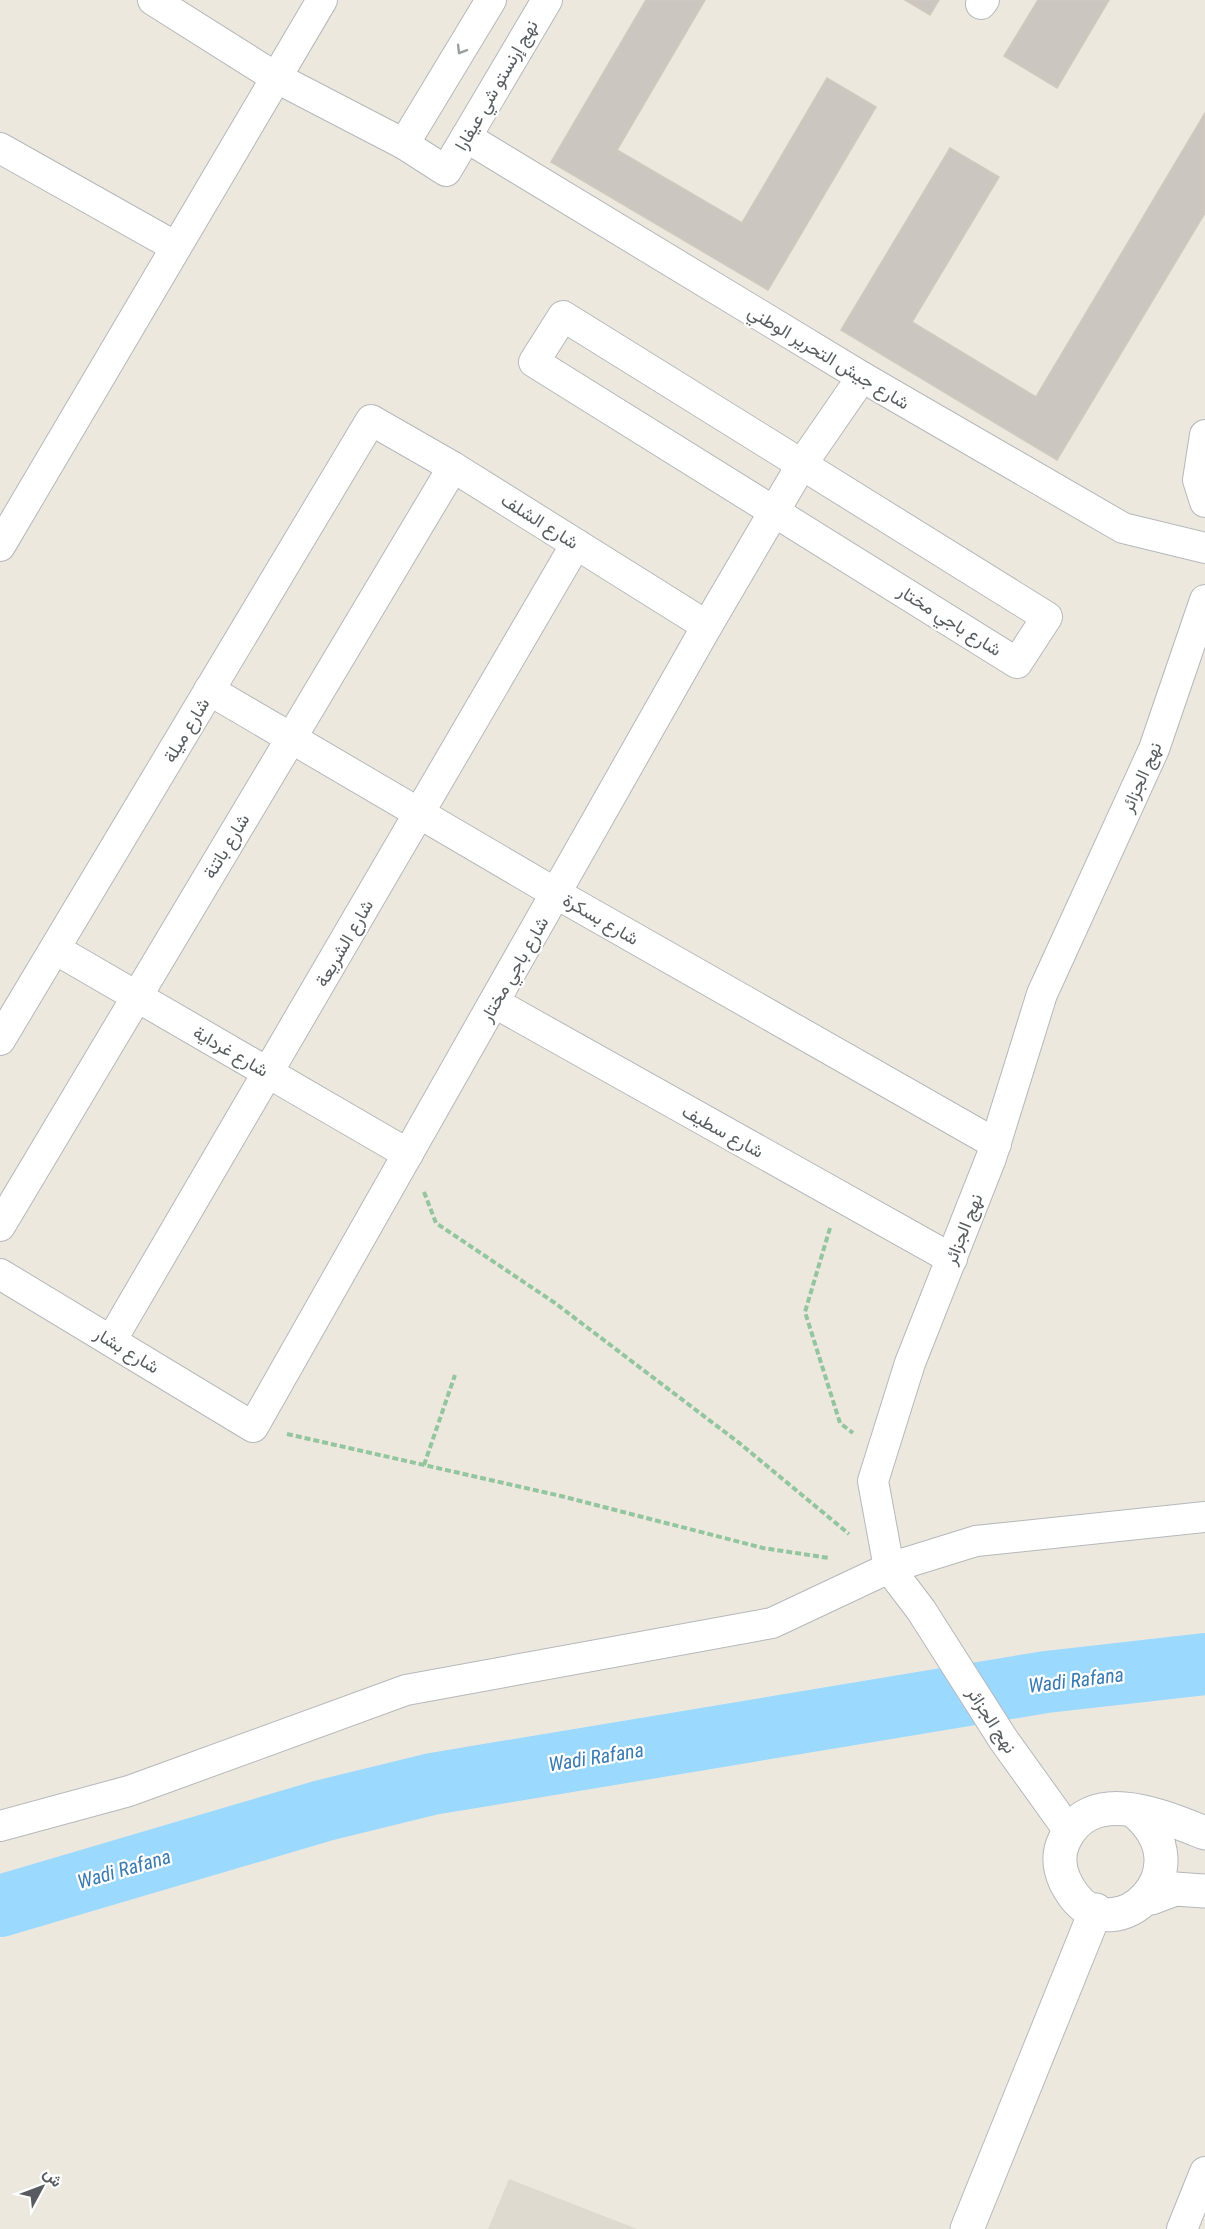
<svg xmlns="http://www.w3.org/2000/svg" width="1205" height="2229" font-family="'Roboto Condensed',Vazirmatn,sans-serif">
  <rect width="100%" height="100%" fill="#ece8de"/>
  <path fill="#dedacf" d="M509 2179 637 2229H488Z"/>
  <g fill="none" stroke-linecap="round" stroke-linejoin="round">
    <path stroke="#9bd9ff" stroke-width="62" d="M0 1906 322 1811 432 1784 1046 1682 1205 1664"/>
  </g>
  <g fill="#cbc6c0" stroke="#d0c9bd" stroke-width="1.5">
    <path d="M646 0H705L617 150 742 223 827 78 876 107 768 290 551 162Z"/>
    <path d="M905 0H939L930 15Z"/>
    <path d="M1038 0H1109L1057 88 1004 56Z"/>
    <path d="M1205 113V213L1057 460 841 330 950 148 999 177 912 322 1036 397Z"/>
  </g>
  <g fill="none" stroke-linecap="round" stroke-linejoin="round">
    <g stroke="#b5b8bc" stroke-width="32">
      <g id="minor">
        <path d="M153 0 275 77 404 144 446 171 547 0"/>
        <path d="M981 4 984 0"/>
        <path d="M466 137 862 377 1123 528 1205 548"/>
        <path d="M404 144 491 0"/>
        <path d="M0 148 176 247"/>
        <path d="M563 316 1047 617 1017 663 534 362Z"/>
        <path d="M1205 435 1198 480 1205 502"/>
        <path d="M0 546 322 0"/>
        <path d="M209 690 557 894 996 1144"/>
        <path d="M55 949 408 1154"/>
        <path d="M495 1003 952 1259"/>
        <path d="M0 1040 371 420 453 467 707 626"/>
        <path d="M0 1226 453 467"/>
        <path d="M0 1274 253 1427 707 626 802 464 862 377"/>
        <path d="M111 1341 576 544"/>
        <path d="M0 1826 129 1791 406 1690 772 1623 889 1568 976 1541 1205 1517"/>
        <path d="M1069 1831 1003 1739 921 1610 889 1568 873 1481 910 1363 991 1158 1042 994 1154 749 1205 600"/>
        <path d="M1182 2229 1205 2172"/>
      </g>
    </g>
    <g stroke="#b5b8bc" stroke-width="35">
      <g id="tertiary">
        <path d="M1135 1812C1205 1870 1116 1952 1074 1896 1062 1880 1055 1860 1064 1841 1090 1784 1162 1816 1205 1833"/>
        <path d="M1151 1898 1175 1889 1205 1891"/>
        <path d="M967 2229 1096 1910"/>
      </g>
    </g>
    <g stroke="#93c59e" stroke-width="4" stroke-dasharray="6 3" stroke-linecap="butt">
      <path d="M424 1192 436 1223 555 1303 738 1442 849 1534"/>
      <path d="M830 1228 805 1312 840 1423 853 1433"/>
      <path d="M287 1434 561 1496 763 1548 829 1558"/>
      <path d="M424 1465 455 1375"/>
    </g>
    <use href="#minor" stroke="#fff" stroke-width="30"/>
    <use href="#tertiary" stroke="#fff" stroke-width="33"/>
  </g>
  <defs><path id="oneway-chevron" d="M-2-3.5L2.5 0L-2 3.5" fill="none" stroke-width="1.6" stroke-linecap="round" stroke-linejoin="round" transform="scale(1.5)"/></defs>
  <use stroke="#9b9da0" href="#oneway-chevron" transform="translate(461 50) rotate(121)"/>
  <g text-anchor="middle" dominant-baseline="central" stroke-width="4.5" stroke-linejoin="round" paint-order="stroke">
    <g font-size="18" fill="#585c60" stroke="#fff">
      <text transform="translate(496 85) rotate(-60)">نهج إرنستو شي عيفارا</text>
      <text transform="translate(829 357) rotate(31)">شارع جيش التحرير الوطني</text>
      <text transform="translate(540 521) rotate(32)">شارع الشلف</text>
      <text transform="translate(950 620) rotate(32)">شارع باجي مختار</text>
      <text transform="translate(186 730) rotate(-59)">شارع ميلة</text>
      <text transform="translate(1141 777) rotate(-66)">نهج الجزائر</text>
      <text transform="translate(226 846) rotate(-59)">شارع باتنة</text>
      <text transform="translate(601 919) rotate(30)">شارع بسكرة</text>
      <text transform="translate(344 943) rotate(-60)">شارع الشريعة</text>
      <text transform="translate(514 969) rotate(-60)">شارع باجي مختار</text>
      <text transform="translate(231 1051) rotate(30)">شارع غرداية</text>
      <text transform="translate(723 1131) rotate(29)">شارع سطيف</text>
      <text transform="translate(963 1229) rotate(-68)">نهج الجزائر</text>
      <text transform="translate(127 1350) rotate(31)">شارع بشار</text>
      <text transform="translate(992 1720) rotate(57)">نهج الجزائر</text>
    </g>
    <g font-size="20" font-style="italic" fill="#387ab2" stroke="#fff">
      <text transform="translate(1076 1680) rotate(-7)">Wadi Rafana</text>
      <text transform="translate(596 1757) rotate(-9)">Wadi Rafana</text>
      <text transform="translate(124 1869) rotate(-16)">Wadi Rafana</text>
    </g>
  </g>
  <g transform="translate(42 2187) rotate(49)" stroke="#ffffff" stroke-width="4.5" paint-order="stroke">
  <path d="M0-4.5L10 22L0 15L-10 22Z" fill="#585c60"/>
  <text y="-9" font-size="16" font-weight="bold" text-anchor="middle" fill="#585c60">ش</text>
  </g>
</svg>
